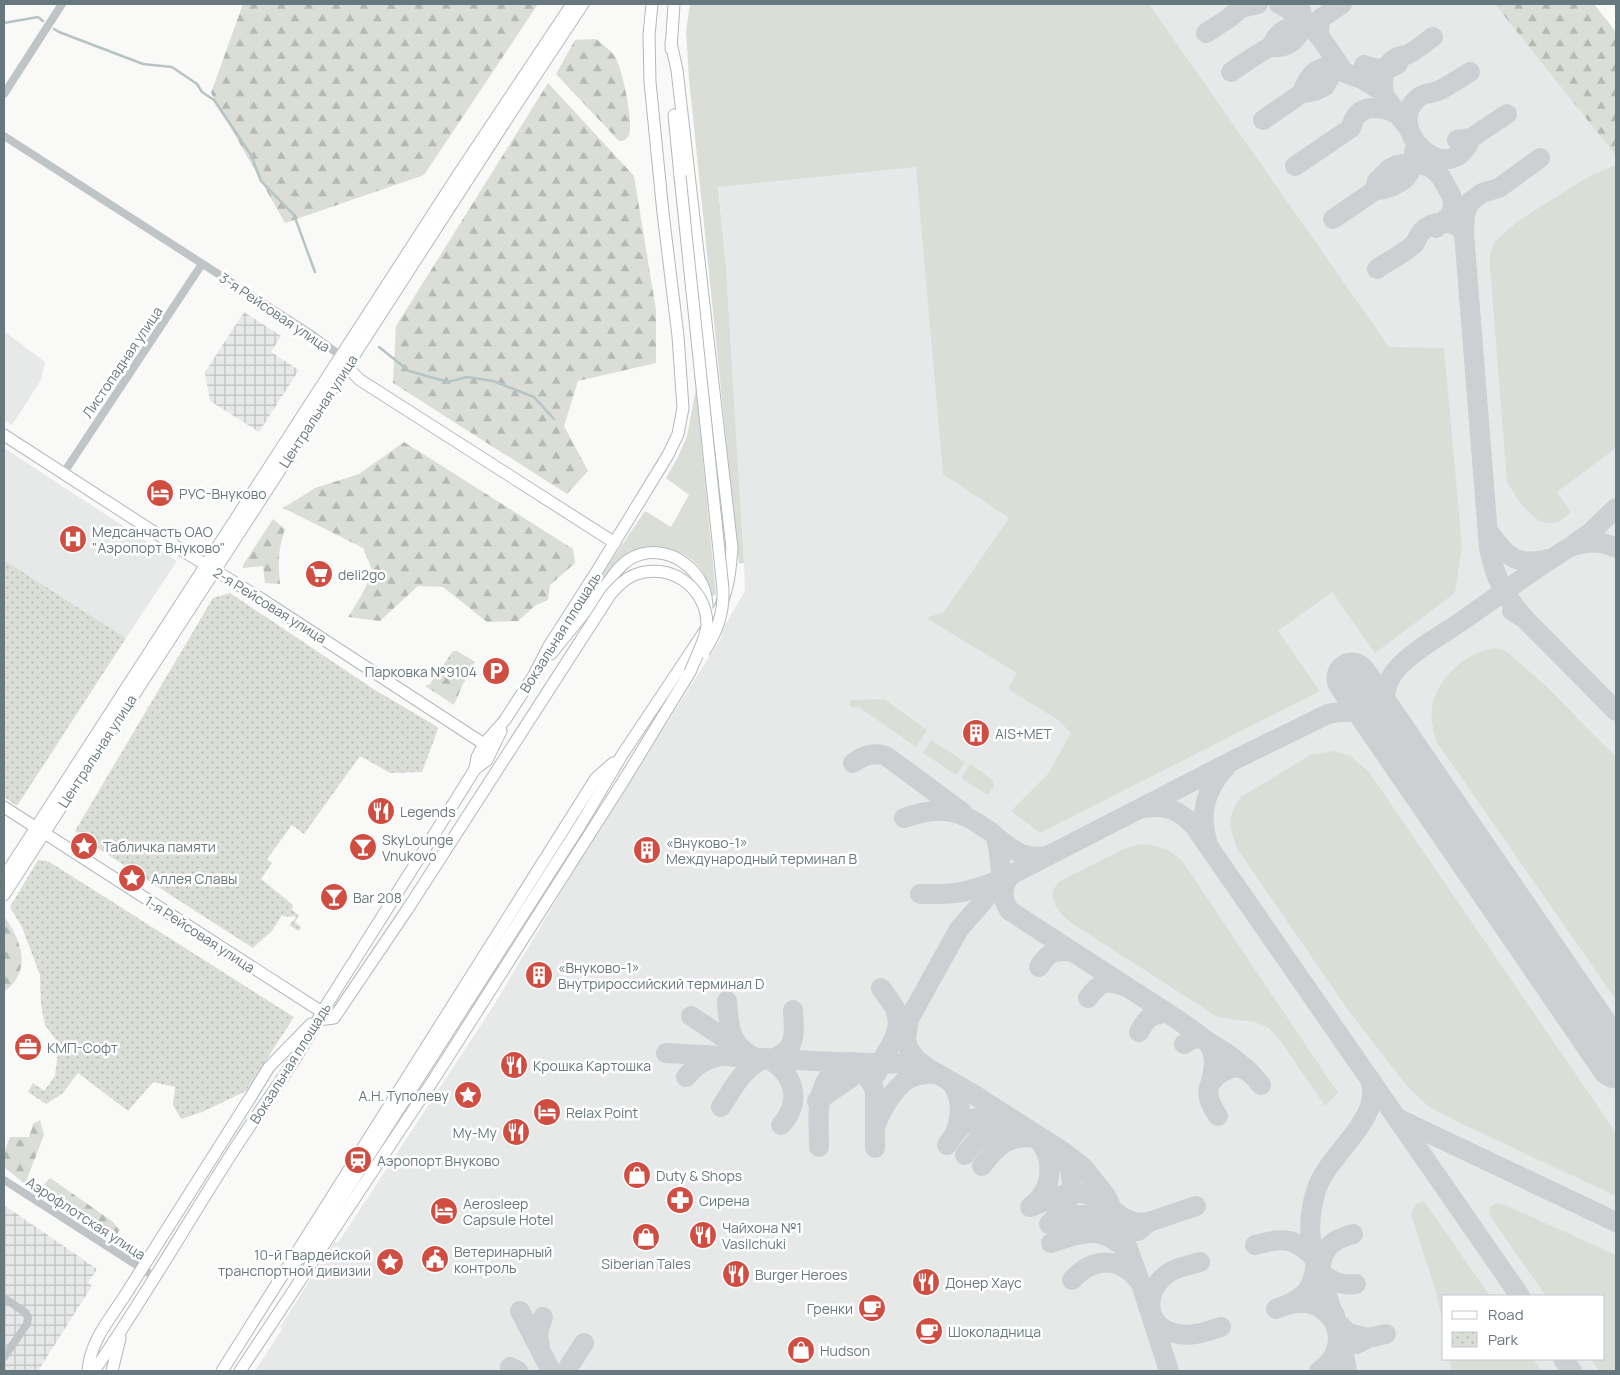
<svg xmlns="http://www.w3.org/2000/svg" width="1620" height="1375" font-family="Manrope,sans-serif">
  <defs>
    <pattern id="industrial-grid" width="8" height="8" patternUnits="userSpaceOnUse" patternTransform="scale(1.25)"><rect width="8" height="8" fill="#e7e9e8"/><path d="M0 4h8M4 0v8" fill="none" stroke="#bfc2c1"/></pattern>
    <pattern id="forest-firs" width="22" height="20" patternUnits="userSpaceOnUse" patternTransform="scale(1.25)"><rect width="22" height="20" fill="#daded7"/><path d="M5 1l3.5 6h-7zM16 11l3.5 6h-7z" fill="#b5b9b4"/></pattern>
    <pattern id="park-dots" width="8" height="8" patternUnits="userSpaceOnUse" patternTransform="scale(1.25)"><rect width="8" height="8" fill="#daded7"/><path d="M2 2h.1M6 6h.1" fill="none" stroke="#b5b9b4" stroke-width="1.8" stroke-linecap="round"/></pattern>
  </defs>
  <rect width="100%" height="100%" fill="#f9f9f8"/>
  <g fill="#e7e9e8" fill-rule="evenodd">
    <path d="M704 4H1496L1616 156V1371H255L282 1329 280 1327 335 1241 338 1243 494 1005 588 847 720 640 725 625 745 591 744 563 726 267 710 100ZM1444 1296H1604V1359H1444Z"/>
    <path d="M4 331 45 362 41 380 12 425 4 420Z"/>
    <path d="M4 448 177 561 126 638 4 560Z"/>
  </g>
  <g fill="url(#industrial-grid)">
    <path d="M244 312 281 336 271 352 299 370 259 432 210 401 205 372Z"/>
    <path d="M4 1205 97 1269 88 1283 92 1286 38 1371H4Z"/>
  </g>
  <g fill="#daded7">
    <path d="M690 4H1149L1389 347 1444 348 1462 546 1455 593 1375 653 1332 592 1278 631 1320 691 1040 833 1011 811 1048 774 1071 733 1058 720 1008 689 1017 673 926 618 944 612 1009 518 943 474 916 167 718 187 726 267 744 563 739 564 689 79 686 31Z"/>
    <path d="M1616 165V448L1557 492 1571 512C1567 515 1562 520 1558 522 1534 530 1518 499 1507 482L1490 267V255L1494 242 1518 221 1588 177Z"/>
    <path d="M696 388 716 594 711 597C709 591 708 584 706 578 697 558 677 548 656 547 646 547 636 548 627 554 614 562 605 577 596 588L593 587 645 511 671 527 689 495 666 478 678 457 687 436Z"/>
    <path d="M1496 648 1507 652 1546 686 1616 757V1000L1436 741C1434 730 1430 720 1432 709 1435 679 1467 651 1496 648Z"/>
    <path d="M884 699 927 730 916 747 859 707 852 708 849 704 852 700Z"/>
    <path d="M931 740 965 762 956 775 923 753Z"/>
    <path d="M1336 751 1350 756 1369 772 1616 1133V1196L1458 1122 1429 1107 1407 1086 1348 1010 1238 850C1229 828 1226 817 1241 797L1312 754Z"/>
    <path d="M970 764 993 780 994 786 988 795 961 778Z"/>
    <path d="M1140 844C1160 845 1168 848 1183 862L1338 1093 1325 1106 1282 1043 1269 1028 1255 1022 1230 1019 1216 1016 1073 924C1059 913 1043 897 1060 881L1126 848Z"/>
    <path d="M1424 1201 1490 1296H1444V1329L1436 1292 1411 1214 1416 1204Z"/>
    <path d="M1496 1203 1505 1205 1616 1255V1371H1599L1591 1359H1604V1296H1546L1490 1216 1489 1208Z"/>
    <path d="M1450 1359H1533L1542 1371H1451Z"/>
  </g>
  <g fill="url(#forest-firs)">
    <path d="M243 4H538L424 175 285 223 211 93Z"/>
    <path d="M1495 4H1594L1616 32V156Z"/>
    <path d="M596 39C602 44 609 49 614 55 622 65 634 124 629 135 627 139 623 141 619 141L556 74 575 40Z"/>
    <path d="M548 83 634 176 656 310V363L578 381 564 426 588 471 567 494 393 383 396 326Z"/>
    <path d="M404 442 573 549 575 563 550 585 548 600 536 605 518 621 487 622 443 587 418 586 380 621 348 617 361 596 373 572 363 548 283 508 315 488 359 474Z"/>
    <path d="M273 519 285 529C278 550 278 562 280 584L265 583 263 566 243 568V565Z"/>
    <path d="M453 651H457L475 662 462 686 454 705 425 686 430 684Z"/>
    <path d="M4 916C17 935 30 959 15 981 13 985 7 989 4 992Z"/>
    <path d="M40 1120 44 1135 25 1184 4 1167V1152L10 1137H29L33 1124Z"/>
    <path d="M50 1178 112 1221 120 1230 116 1235 109 1236 43 1194 41 1188Z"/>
  </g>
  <g fill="url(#park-dots)">
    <path d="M4 560 126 638 17 806 4 797Z"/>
    <path d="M230 593 375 690 436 726 438 729 422 772 390 773 360 756 304 834 292 825 267 859 272 863 261 879 293 905 292 910 299 915 295 922 301 927 299 931 289 925 295 919V916L287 917 282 915 272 931 253 948 85 840 75 831 213 598Z"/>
    <path d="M38 860 48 861 294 1017 246 1091 202 1112 181 1119 173 1105 175 1087 153 1082 128 1111 78 1073 62 1094 46 1104 28 1092 33 1083 44 1091 55 1076 59 1044 45 1025 41 1005 40 975 22 927 10 907Z"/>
  </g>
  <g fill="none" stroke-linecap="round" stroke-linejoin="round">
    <g stroke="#b7c4c6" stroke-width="2.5">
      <path d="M4 23 38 17 43 21"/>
      <path d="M54 29 59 32 143 64 172 67 197 84 202 92 214 100 251 155 261 181 294 215 315 272"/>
      <path d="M379 347 409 371 448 382 467 377 493 381 534 397 554 419"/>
    </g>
    <g stroke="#ccd0d2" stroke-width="20">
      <path d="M1279 4 1296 14 1320 37 1345 73 1362 79 1380 90 1409 129"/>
      <path d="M1206 33 1229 18 1241 8 1258 4"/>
      <path d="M1320 37 1319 30 1320 19 1342 4"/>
      <path d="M1271 47C1279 28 1289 26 1309 26"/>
      <path d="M1364 65C1376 70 1387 71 1398 64"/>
      <path d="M1231 72C1243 64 1255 55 1268 48 1273 46 1278 48 1284 46 1300 41 1304 25 1301 10"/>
      <path d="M1470 72C1460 78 1450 85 1440 90 1433 94 1425 92 1418 98 1382 127 1449 193 1471 138"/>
      <path d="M1302 93C1308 74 1320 63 1340 67"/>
      <path d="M1384 96C1382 82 1382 64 1398 57 1400 56 1403 56 1406 55 1415 52 1424 43 1433 37"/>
      <path d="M1263 120 1302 93 1315 91 1325 86 1332 73 1334 58"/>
      <path d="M1457 140 1471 138 1507 114"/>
      <path d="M1295 166 1351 128C1357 102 1380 106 1398 114"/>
      <path d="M1374 191C1397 187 1415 179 1414 152"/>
      <path d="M1333 219 1374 191 1377 181 1389 169 1397 165 1409 163 1428 166 1434 170 1441 177 1451 195 1453 202V209L1450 215 1436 228"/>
      <path d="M1464 233 1465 214 1470 202 1482 193 1499 188 1540 158"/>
      <path d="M1377 269C1387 262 1406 252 1414 244 1417 241 1418 235 1422 231 1433 220 1455 219 1464 233L1489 548C1495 578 1504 595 1524 618"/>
      <path d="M1489 532C1506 557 1518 567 1549 559"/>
      <path d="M1574 544 1592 531 1616 508"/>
      <path d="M1512 611 1524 618 1616 711"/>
      <path d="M1393 736C1386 716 1380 697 1391 677 1401 658 1438 637 1456 625 1494 599 1531 571 1570 547 1586 541 1601 540 1616 548"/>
      <path d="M853 763C864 755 873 752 886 756L962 812"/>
      <path d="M1145 808C1166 804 1181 811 1195 827L1520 1296"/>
      <path d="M904 818C932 808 953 807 979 824 983 828 992 831 995 836 999 843 1002 881 1003 890"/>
      <path d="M995 836C1013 850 1023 860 1047 856"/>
      <path d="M1207 841C1199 814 1206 788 1226 767"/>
      <path d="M1011 875C1001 886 1001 899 1010 911L1178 1020C1205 1040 1221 1043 1211 1081"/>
      <path d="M920 894C927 894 934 894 941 894 961 894 983 887 1001 879"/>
      <path d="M1039 967C1048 952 1056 949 1073 952"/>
      <path d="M881 988 895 1008 900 1030"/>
      <path d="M1088 998C1099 983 1105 979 1124 986"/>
      <path d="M727 1001C729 1027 729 1046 756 1058"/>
      <path d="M691 1016 739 1048"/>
      <path d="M1139 1032C1147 1018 1150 1014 1167 1013"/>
      <path d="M1184 1044 1192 1039 1202 1038 1228 1054 1250 1072"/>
      <path d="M666 1053 834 1062 914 1064 926 1067"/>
      <path d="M772 1059C798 1049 794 1034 793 1010"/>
      <path d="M877 1073C883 1051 899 1042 898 1018"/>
      <path d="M686 1077C695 1067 703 1060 717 1057"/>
      <path d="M817 1101 872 1063"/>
      <path d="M721 1107C734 1087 742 1068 766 1058 794 1072 803 1101 781 1125"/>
      <path d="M1218 1116C1207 1100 1202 1085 1221 1073 1226 1070 1234 1067 1240 1068 1250 1070 1255 1078 1261 1085"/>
      <path d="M1399 1119 1616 1222"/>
      <path d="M876 1124C882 1110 892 1092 904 1082 910 1077 918 1075 925 1074 959 1071 966 1108 955 1133"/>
      <path d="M947 1145C951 1140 954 1134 959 1129 972 1116 991 1112 1008 1118"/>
      <path d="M819 1147C819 1113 812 1075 851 1062 862 1071 871 1078 875 1092V1148"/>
      <path d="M965 1155C980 1134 991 1125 1018 1126"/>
      <path d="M982 1166C997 1145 1013 1132 1040 1139"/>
      <path d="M1031 1206C1054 1189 1056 1156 1035 1136"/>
      <path d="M1030 1207C1045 1202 1063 1192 1079 1193 1113 1195 1113 1227 1149 1222"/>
      <path d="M1051 1223C1084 1213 1095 1207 1122 1233"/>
      <path d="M1049 1224C1075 1202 1078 1181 1062 1151"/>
      <path d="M1138 1231 1149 1222 1196 1206"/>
      <path d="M1353 1234C1331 1240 1322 1248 1320 1272 1331 1281 1341 1286 1356 1284"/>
      <path d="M1051 1243C1084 1232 1102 1224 1129 1252"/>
      <path d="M1255 1245C1284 1237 1295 1237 1316 1260 1314 1291 1304 1299 1276 1309"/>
      <path d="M1200 1262C1190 1265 1178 1267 1170 1272 1142 1289 1143 1329 1179 1334 1194 1337 1207 1331 1221 1327"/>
      <path d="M1072 1280C1093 1257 1120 1256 1140 1282"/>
      <path d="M1287 1305C1294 1303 1300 1302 1307 1303 1342 1310 1349 1352 1319 1371"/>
      <path d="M520 1311 551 1371"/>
      <path d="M1335 1315V1320L1348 1333 1368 1338"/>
      <path d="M1357 1344 1368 1338 1386 1334"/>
      <path d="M540 1347 538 1332 543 1317"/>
      <path d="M1563 1359 1572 1371"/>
      <path d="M510 1367 518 1371"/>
      <path d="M566 1371 584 1343"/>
      <path d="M1169 1371 1141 1284 1118 1222 1106 1196 1083 1167 1062 1151 976 1096 926 1067 917 1060 908 1048 906 1038 909 1019 959 929 981 904 994 887 1005 878 1236 759 1328 714C1360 707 1370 715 1393 736"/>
      <path d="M1347 1371C1342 1340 1332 1310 1322 1280 1318 1267 1312 1253 1311 1240 1309 1223 1311 1207 1316 1191 1327 1153 1384 1121 1370 1079"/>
    </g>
    <path stroke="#ccd0d2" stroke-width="51" d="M1352 678 1616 1063"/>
    <g stroke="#b2b9bc" stroke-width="13">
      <g id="secondary">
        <path d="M671 49 674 4"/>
        <path d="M674 115 680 176"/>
        <path d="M343 361 347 367 360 380 615 543"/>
        <path d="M4 435 188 554 260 598 484 744"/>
        <path d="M551 654C568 633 585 612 602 591 610 580 618 566 630 559 647 549 668 551 684 563 701 575 708 592 707 613"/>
        <path d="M475 769 477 757 484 744 505 720 534 675 549 646 597 571 668 455 678 434 683 408 678 336 663 213 650 82 649 35 652 4"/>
        <path d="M4 807 322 1012"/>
        <path d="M4 877 458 175 572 4"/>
        <path d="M4 895 258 504 514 108 583 4"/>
        <path d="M318 1020 334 1018 409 907"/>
        <path d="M250 1098 269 1067 311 1024"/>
        <path d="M286 1270 308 1251 581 824 622 755 720 608C729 585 730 573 732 548L677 70 671 43"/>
        <path d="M88 1371C90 1342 109 1320 124 1297"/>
        <path d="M94 1371C143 1300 186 1225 232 1153 262 1106 297 1061 322 1012L457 798 475 769 487 760 501 731"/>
        <path d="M112 1371 120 1338"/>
        <path d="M222 1371 596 778 613 763"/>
        <path d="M240 1371 434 1079 624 780 690 672"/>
      </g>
    </g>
    <g stroke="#bfc5c7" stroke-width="8">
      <path d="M4 94 62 4"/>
      <path d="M4 136 310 333 341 356"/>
      <path d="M63 474 202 264"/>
      <path d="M4 1180 155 1277"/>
      <path d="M4 1298 26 1313 28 1318 27 1324 4 1357"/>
    </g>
    <use href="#secondary" stroke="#fff" stroke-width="11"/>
    <g stroke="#b2b9bc" stroke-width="13" stroke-linecap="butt">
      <g id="secondary-bridge">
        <path d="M680 176 723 589C724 613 717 632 704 652"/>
        <path d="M409 907 610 595C617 587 624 579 634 575 669 561 707 587 707 625 706 639 695 659 690 672"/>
        <path d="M124 1297 250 1098"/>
      </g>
    </g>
    <use href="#secondary-bridge" stroke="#fff" stroke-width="11"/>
  </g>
  <defs>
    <g id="hotel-disc" transform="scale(1.4375)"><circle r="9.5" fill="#d04d41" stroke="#fff"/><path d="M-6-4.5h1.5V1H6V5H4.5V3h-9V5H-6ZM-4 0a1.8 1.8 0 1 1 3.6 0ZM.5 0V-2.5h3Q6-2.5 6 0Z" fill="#fff"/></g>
    <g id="hospital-disc" transform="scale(1.4375)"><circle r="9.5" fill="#d04d41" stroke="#fff"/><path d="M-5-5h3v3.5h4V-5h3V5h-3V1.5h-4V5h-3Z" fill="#fff"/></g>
    <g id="supermarket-disc" transform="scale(1.4375)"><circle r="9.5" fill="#d04d41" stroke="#fff"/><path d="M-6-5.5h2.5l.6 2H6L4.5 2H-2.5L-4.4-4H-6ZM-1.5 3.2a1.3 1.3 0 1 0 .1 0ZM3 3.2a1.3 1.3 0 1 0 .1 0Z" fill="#fff"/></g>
    <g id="parking-disc" transform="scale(1.4375)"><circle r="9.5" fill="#d04d41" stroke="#fff"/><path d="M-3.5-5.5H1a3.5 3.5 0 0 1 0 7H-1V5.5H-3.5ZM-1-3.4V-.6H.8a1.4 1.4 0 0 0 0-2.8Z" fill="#fff"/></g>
    <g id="building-disc" transform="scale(1.4375)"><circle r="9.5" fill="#d04d41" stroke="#fff"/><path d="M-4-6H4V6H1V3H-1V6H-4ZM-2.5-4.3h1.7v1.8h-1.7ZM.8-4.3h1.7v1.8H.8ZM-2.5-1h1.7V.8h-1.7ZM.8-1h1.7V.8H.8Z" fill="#fff"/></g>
    <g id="restaurant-disc" transform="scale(1.4375)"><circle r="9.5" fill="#d04d41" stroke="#fff"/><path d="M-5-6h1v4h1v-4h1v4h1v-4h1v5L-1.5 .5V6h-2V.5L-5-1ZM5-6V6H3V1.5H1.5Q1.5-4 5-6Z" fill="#fff"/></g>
    <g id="sight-disc" transform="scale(1.4375)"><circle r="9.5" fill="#d04d41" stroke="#fff"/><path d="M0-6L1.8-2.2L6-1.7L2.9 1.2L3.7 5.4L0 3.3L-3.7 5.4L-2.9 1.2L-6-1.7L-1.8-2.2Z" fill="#fff"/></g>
    <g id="bar-disc" transform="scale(1.4375)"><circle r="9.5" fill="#d04d41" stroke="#fff"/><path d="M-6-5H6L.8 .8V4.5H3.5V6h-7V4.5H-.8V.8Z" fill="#fff"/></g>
    <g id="office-disc" transform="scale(1.4375)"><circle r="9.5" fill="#d04d41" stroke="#fff"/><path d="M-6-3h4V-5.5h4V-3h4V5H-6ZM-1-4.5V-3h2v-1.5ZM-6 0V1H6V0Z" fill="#fff"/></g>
    <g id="station-disc" transform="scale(1.4375)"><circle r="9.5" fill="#d04d41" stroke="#fff"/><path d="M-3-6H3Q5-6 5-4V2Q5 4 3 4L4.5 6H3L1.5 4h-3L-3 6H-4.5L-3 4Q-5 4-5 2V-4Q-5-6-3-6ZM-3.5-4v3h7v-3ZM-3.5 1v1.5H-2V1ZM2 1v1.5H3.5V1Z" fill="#fff"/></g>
    <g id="shop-disc" transform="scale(1.4375)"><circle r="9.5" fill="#d04d41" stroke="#fff"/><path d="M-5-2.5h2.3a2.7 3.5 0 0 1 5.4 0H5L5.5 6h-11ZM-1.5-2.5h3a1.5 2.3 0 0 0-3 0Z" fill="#fff"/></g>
    <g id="pharmacy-disc" transform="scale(1.4375)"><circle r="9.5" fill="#d04d41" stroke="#fff"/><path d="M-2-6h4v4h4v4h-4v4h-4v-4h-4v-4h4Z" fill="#fff"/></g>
    <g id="civic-disc" transform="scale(1.4375)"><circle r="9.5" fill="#d04d41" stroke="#fff"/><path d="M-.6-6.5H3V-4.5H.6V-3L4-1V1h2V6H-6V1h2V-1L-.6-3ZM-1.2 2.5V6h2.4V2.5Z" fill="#fff"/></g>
    <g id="cafe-disc" transform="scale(1.4375)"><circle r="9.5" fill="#d04d41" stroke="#fff"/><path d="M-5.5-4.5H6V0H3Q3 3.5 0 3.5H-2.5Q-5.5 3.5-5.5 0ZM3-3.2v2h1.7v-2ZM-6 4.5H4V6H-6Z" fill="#fff"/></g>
  </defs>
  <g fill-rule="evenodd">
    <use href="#hotel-disc" x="160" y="493"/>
    <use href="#hospital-disc" x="73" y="539"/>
    <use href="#supermarket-disc" x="319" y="574"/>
    <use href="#parking-disc" x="496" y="671"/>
    <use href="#building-disc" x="976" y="733"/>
    <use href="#restaurant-disc" x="381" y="811"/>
    <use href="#sight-disc" x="84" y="846"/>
    <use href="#bar-disc" x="363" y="847"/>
    <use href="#building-disc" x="647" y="850"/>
    <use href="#sight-disc" x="132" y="878"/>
    <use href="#bar-disc" x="334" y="897"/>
    <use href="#building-disc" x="539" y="975"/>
    <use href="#office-disc" x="28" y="1047"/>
    <use href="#restaurant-disc" x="514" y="1065"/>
    <use href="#sight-disc" x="468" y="1095"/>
    <use href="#hotel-disc" x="547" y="1112"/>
    <use href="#restaurant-disc" x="516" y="1132"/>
    <use href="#station-disc" x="358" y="1160"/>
    <use href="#shop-disc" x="637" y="1175"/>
    <use href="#pharmacy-disc" x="680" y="1200"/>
    <use href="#hotel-disc" x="444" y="1211"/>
    <use href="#restaurant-disc" x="703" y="1235"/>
    <use href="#shop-disc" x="646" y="1237"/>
    <use href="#civic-disc" x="435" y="1259"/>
    <use href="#sight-disc" x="390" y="1262"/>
    <use href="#restaurant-disc" x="736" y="1274"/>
    <use href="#restaurant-disc" x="926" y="1282"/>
    <use href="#cafe-disc" x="872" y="1308"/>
    <use href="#cafe-disc" x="929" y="1331"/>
    <use href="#shop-disc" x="801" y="1350"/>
  </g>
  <g text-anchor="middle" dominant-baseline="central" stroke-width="5" stroke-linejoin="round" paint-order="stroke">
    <g font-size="14" fill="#67797f" stroke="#fff">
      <text transform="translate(275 312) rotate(34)">3-я Рейсовая улица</text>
      <text transform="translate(122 362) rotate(-56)">Листопадная улица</text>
      <text transform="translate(318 411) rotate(-57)">Центральная улица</text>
      <text transform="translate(270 605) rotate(32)">2-я Рейсовая улица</text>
      <text transform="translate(560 632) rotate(-58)">Вокзальная площадь</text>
      <text transform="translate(97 751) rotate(-57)">Центральная улица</text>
      <text transform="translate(200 934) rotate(33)">1-я Рейсовая улица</text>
      <text transform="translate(290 1063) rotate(-58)">Вокзальная площадь</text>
      <text transform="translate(86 1218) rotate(33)">Аэрофлотская улица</text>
    </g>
    <g font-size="14" fill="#67797f" stroke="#fff" text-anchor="start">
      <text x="179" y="493">РУС-Внуково</text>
      <text x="92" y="531">Медсанчасть ОАО<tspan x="92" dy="16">"Аэропорт Внуково"</tspan></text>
      <text x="338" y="574">deli2go</text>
      <text x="477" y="671" text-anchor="end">Парковка №9104</text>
      <text x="995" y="733">AIS+MET</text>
      <text x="400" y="811">Legends</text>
      <text x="382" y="839">SkyLounge<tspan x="382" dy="16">Vnukovo</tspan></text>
      <text x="666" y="842">«Внуково-1»<tspan x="666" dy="16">Международный терминал B</tspan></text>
      <text x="103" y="846">Табличка памяти</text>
      <text x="151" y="878">Аллея Славы</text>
      <text x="353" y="897">Bar 208</text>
      <text x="558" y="967">«Внуково-1»<tspan x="558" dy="16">Внутрироссийский терминал D</tspan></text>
      <text x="47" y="1047">КМП-Софт</text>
      <text x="533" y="1065">Крошка Картошка</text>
      <text x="449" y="1095" text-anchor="end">А.Н. Туполеву</text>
      <text x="566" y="1112">Relax Point</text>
      <text x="497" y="1132" text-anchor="end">Му-Му</text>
      <text x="377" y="1160">Аэропорт Внуково</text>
      <text x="656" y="1175">Duty &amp; Shops</text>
      <text x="699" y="1200">Сирена</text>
      <text x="463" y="1203">Aerosleep<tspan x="463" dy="16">Capsule Hotel</tspan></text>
      <text x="722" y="1227">Чайхона №1<tspan x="722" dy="16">Vasilchuki</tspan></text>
      <text x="454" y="1251">Ветеринарный<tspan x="454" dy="16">контроль</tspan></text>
      <text x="371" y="1254" text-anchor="end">10-й Гвардейской<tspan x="371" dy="16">транспортной дивизии</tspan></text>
      <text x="646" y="1263" text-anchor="middle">Siberian Tales</text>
      <text x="755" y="1274">Burger Heroes</text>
      <text x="945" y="1282">Донер Хаус</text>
      <text x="853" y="1308" text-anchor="end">Гренки</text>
      <text x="948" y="1331">Шоколадница</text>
      <text x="820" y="1350">Hudson</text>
    </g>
  </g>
  <rect width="1620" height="1375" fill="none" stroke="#67797f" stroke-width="10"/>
  <rect x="1442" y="1295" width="162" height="65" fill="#ffffff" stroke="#c2c9cc"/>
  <rect x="1452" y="1311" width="25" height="8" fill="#ffffff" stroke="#c2c9cc"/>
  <text x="1488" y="1320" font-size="15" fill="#67797f">Road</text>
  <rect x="1452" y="1332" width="25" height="15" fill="url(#park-dots)" stroke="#c2c9cc"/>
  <text x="1488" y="1345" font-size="15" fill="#67797f">Park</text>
</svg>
